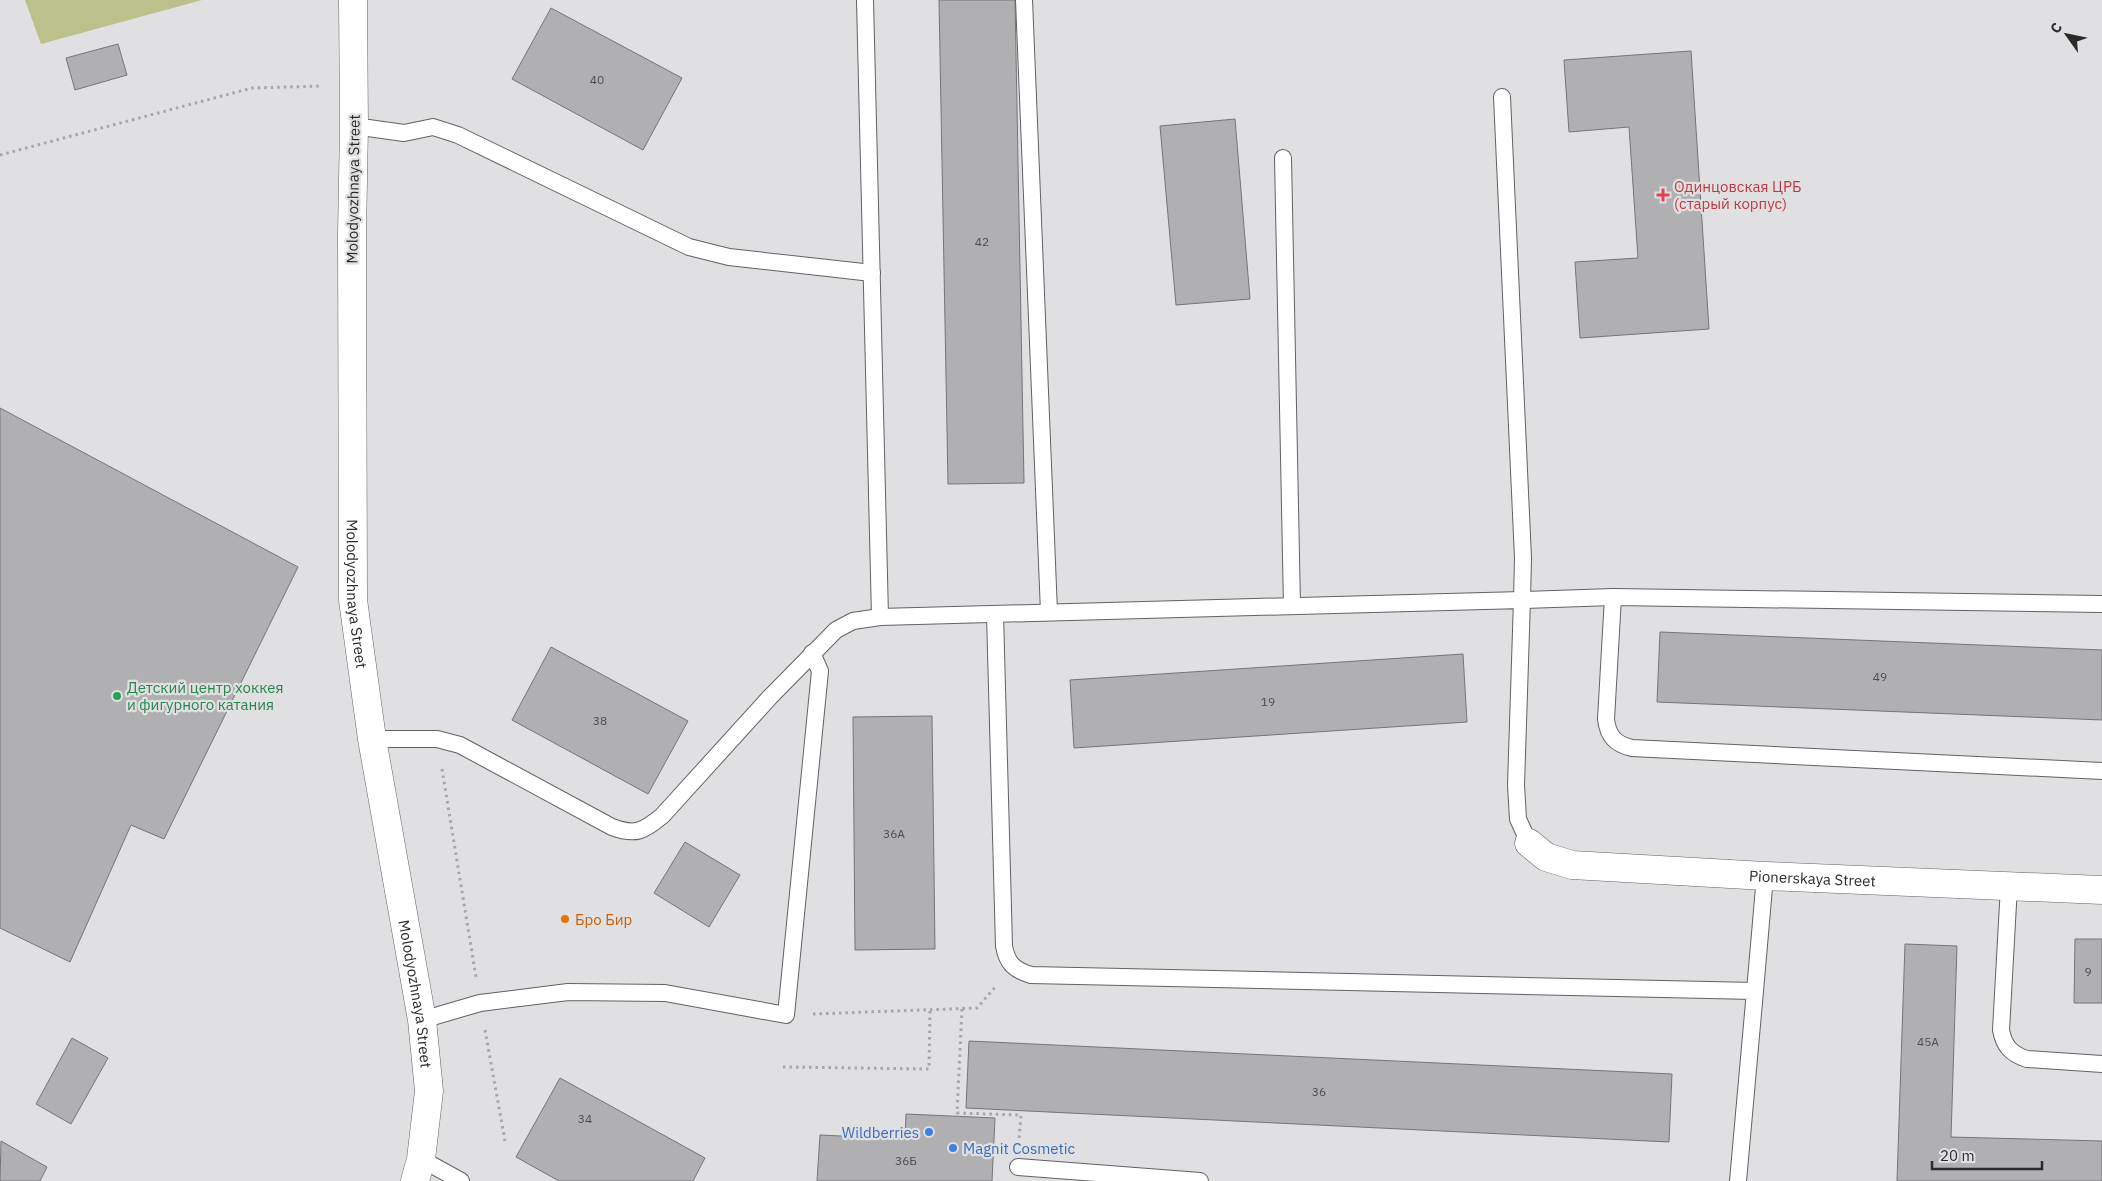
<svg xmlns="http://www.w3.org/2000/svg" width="2102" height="1181" font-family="'IBM Plex Sans',sans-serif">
  <rect width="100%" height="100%" fill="#e0e0e2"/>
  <path fill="#bcc08a" d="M25 0H202L41 44Z"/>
  <g fill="#b0b0b2" stroke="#757577">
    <path d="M939 0H1015L1024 483 948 484Z"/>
    <path d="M551 8 682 78 643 150 512 79Z"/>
    <path d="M118 44 127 75 75 90 66 58Z"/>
    <path d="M1691 51 1709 329 1580 338 1575 262 1638 258 1629 127 1569 132 1564 60Z"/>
    <path d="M1235 119 1250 299 1176 305 1160 126Z"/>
    <path d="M0 408 298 567 164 839 131 825 70 962 0 928Z"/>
    <path d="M1660 632 2102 650V720L1657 702Z"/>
    <path d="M551 647 688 721 648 794 512 720Z"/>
    <path d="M1463 654 1467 722 1074 748 1070 680Z"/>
    <path d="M932 716 935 949 855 950 853 717Z"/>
    <path d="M685 842 740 875 709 927 654 893Z"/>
    <path d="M2075 939H2102V1003H2074Z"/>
    <path d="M1905 944 1957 946 1951 1137 2102 1141V1181H1897Z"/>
    <path d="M72 1038 108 1058 71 1124 36 1104Z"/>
    <path d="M969 1041 1672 1074 1669 1142 966 1108Z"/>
    <path d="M560 1078 705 1158 693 1181H559L516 1157Z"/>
    <path d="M906 1114 995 1118 992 1181H817L820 1135 905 1139Z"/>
    <path d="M1 1141 47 1167 40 1181H0Z"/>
  </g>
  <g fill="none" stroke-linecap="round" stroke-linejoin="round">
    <g stroke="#626264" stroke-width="18">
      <g id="service">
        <path d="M865 0 880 617"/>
        <path d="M1024 0 1049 612"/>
        <path d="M1502 97 1523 558 1522 600 1613 597 2102 604"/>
        <path d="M354 126 404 133 433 127 458 135 689 247 729 257 872 273"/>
        <path d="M1283 158 1292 606"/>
        <path d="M1613 597 1606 719C1608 736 1615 744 1632 748L2102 771"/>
        <path d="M995 614 1004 946C1007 963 1014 970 1031 975L1755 991 1738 1181"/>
        <path d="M372 739H437L460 745 612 827C636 836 643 831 662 816L770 697 836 630 853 621 880 617 1522 600 1516 785 1518 819 1529 843"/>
        <path d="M2009 886 2001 1030C2004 1046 2011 1054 2027 1059L2102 1064"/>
        <path d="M1755 991 1765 876"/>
        <path d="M422 1020 480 1003 568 992 665 993 786 1015 820 671 812 653"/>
        <path d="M421 1159 461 1181"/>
        <path d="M1018 1167 1200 1181"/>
      </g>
    </g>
    <g stroke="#626264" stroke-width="29">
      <g id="minor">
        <path id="s1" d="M353 0 354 126 352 235 353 600 372 739 422 1020 429 1091 421 1159 415 1181"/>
        <path id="s2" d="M1529 843 1546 857 1572 865 1765 876 2102 890"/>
      </g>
    </g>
    <g stroke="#a6a6a8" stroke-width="3" stroke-dasharray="2.5 4" stroke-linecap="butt">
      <path d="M0 155 252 88 321 86"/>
      <path d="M442 769 476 977"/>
      <path d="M962 1009 957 1113 1021 1115 1019 1140"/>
      <path d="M813 1014 977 1008 996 986"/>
      <path d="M485 1030 505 1141"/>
      <path d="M783 1067 929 1069 930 1010"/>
    </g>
    <use href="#service" stroke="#fff" stroke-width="16"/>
    <use href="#minor" stroke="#fff" stroke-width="28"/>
  </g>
  <path fill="#e0444e" stroke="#e0e0e2" stroke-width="2" d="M1660.5 187.5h5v5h5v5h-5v5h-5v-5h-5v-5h5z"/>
  <circle fill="#2e9e5b" stroke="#e0e0e2" stroke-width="2" cx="117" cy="696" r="5"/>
  <circle fill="#e8710a" stroke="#e0e0e2" stroke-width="2" cx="565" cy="919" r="5"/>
  <g fill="#3f7fe0" stroke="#e0e0e2" stroke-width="2">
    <circle cx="929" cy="1132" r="5"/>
    <circle cx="953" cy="1148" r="5"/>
  </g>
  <g text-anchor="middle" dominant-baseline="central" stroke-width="4.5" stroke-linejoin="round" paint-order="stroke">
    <g font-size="12" fill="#4c4c4d">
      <text x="597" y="79">40</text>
      <text x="982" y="241">42</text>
      <text x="1880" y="676">49</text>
      <text x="1268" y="701">19</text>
      <text x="600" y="720">38</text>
      <text x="894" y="833">36А</text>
      <text x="2088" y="971">9</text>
      <text x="1928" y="1041">45А</text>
      <text x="1319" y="1091">36</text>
      <text x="585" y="1118">34</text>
      <text x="906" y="1160">36Б</text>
    </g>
    <g font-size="15" fill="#be3a42" stroke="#e0e0e2" text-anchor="start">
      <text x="1674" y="186">Одинцовская ЦРБ<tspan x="1674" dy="17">(старый корпус)</tspan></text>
    </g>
    <g font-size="15" fill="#2a2a2b" stroke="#e0e0e2">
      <text transform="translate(353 189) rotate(-89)">Molodyozhnaya Street</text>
      <text stroke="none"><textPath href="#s1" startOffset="594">Molodyozhnaya Street</textPath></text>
      <text stroke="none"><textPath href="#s2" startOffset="290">Pionerskaya Street</textPath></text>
      <text stroke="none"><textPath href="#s1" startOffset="999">Molodyozhnaya Street</textPath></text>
    </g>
    <g font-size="15" fill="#27864d" stroke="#e0e0e2" text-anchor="start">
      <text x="127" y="687">Детский центр хоккея<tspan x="127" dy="17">и фигурного катания</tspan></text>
    </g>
    <g font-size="15" fill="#c56008" stroke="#e0e0e2" text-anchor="start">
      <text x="575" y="919">Бро Бир</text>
    </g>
    <g font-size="15" fill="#366cbe" stroke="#e0e0e2" text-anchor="end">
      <text x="919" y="1132">Wildberries</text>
      <text x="963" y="1148" text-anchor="start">Magnit Cosmetic</text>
    </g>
  </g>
  <g transform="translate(2067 35) rotate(303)" stroke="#e0e0e2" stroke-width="4" paint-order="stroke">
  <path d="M0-4L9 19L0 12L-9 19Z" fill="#2a2a2b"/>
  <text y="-8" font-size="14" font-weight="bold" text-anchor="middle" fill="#2a2a2b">С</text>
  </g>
  <path d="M1932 1161v8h110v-8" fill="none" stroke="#2a2a2b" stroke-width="2.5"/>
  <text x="1940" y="1161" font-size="15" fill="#2a2a2b" stroke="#e0e0e2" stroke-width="4" paint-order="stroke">20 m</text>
</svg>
